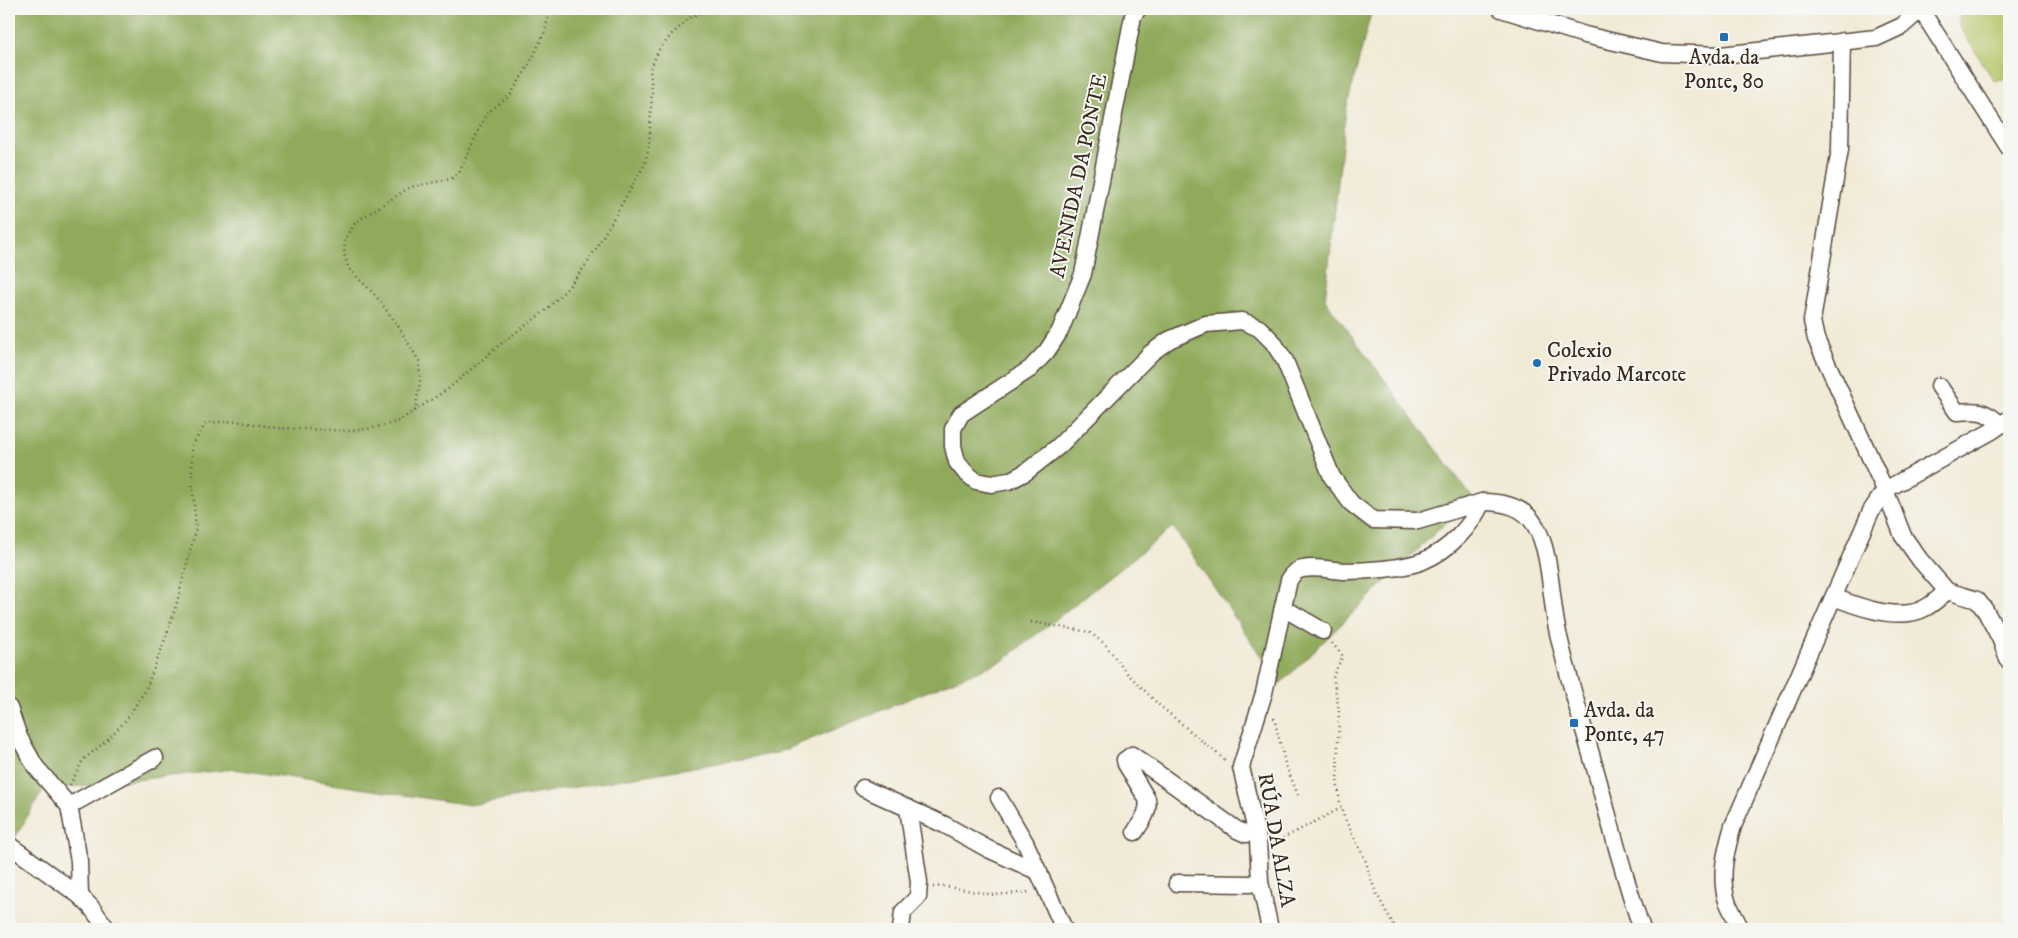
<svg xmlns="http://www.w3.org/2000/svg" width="2018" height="938" font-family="'IM FELL DW Pica',serif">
  <rect width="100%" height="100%" fill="#f6f6f2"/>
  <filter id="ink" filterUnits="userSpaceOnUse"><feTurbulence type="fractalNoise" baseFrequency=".02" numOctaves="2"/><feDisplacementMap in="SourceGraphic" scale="10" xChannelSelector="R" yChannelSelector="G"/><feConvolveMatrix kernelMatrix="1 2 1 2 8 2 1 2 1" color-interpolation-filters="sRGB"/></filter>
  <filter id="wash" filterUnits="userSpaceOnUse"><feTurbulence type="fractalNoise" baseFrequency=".0096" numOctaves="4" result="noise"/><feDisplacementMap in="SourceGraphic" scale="20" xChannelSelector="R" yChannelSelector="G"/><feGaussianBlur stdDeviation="1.12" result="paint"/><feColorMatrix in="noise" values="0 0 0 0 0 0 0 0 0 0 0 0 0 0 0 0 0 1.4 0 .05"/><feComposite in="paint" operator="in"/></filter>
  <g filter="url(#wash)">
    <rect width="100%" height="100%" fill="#f1ead6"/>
    <path fill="#b6c567" stroke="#787842" d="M1970 9H2009V81L2002 79 1994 81 1958 24 1960 16Z"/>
    <path fill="#90aa5c" stroke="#666a3d" d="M9 9H1372L1346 110 1325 300 1472 497 1280 684 1173 527 1004 660 777 753 470 805 234 769 43 790 9 848Z"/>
  </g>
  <g filter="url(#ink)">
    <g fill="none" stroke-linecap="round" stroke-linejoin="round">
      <g stroke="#56473a" stroke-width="19">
        <g id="minor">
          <path d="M1138 9 1133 16 1083 274 1060 331 1047 351 1030 369 961 414 953 429V446L957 462 965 472 976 481 991 484 1009 481 1026 472 1059 446 1151 353 1169 340 1206 324 1242 321 1259 328 1273 342 1285 361 1332 477 1351 503 1373 520 1418 521 1482 502C1503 502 1524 506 1535 525 1552 553 1550 600 1558 633 1570 686 1587 738 1601 790 1614 837 1626 884 1642 929"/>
          <path d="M1501 9 1585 35 1662 53 1721 55 1876 38 1902 26 1921 9"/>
          <path d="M1921 10 2009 148"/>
          <path d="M1842 41 1840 149 1812 321 1816 339 1885 490 1903 536 1920 560 1947 591 1977 600 1985 610 2000 638 2009 662"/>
          <path d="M1939 386 1957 412C1979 410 1985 410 2001 425"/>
          <path d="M1834 597C1858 607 1900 622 1925 608 1933 604 1940 597 1947 591"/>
          <path d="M1282 611 1292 613 1323 631"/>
          <path d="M9 708 19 737 35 766 69 806 79 861 80 896"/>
          <path d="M863 788 945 825 988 849 1039 872"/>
          <path d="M999 798 1025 842 1064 929"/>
          <path d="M69 806 155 758"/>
          <path d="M1135 832C1141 822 1150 812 1147 799L1126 764 1125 760 1132 755 1237 830 1246 834 1256 832"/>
          <path d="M9 845 80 896 91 907 107 929"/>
          <path d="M1177 883 1250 884 1260 882"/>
          <path d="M901 929 903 912 918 897 919 882 908 808"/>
          <path d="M1270 929 1260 882 1258 840 1241 767 1264 693 1289 580C1291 577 1294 573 1297 571 1309 565 1329 570 1343 571 1365 571 1402 569 1423 561 1449 550 1471 527 1482 502"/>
          <path d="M1741 929C1736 920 1731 910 1727 901 1719 876 1726 850 1733 826L1871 511 1885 490 1992 431 2009 419"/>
        </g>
      </g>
      <g stroke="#56473a" stroke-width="2.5" stroke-dasharray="1 4" stroke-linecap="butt">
        <path d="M415 411 420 382 419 361 398 326 376 296 349 269 344 254 345 238 356 222 410 187 451 179 459 173 486 114 511 94 530 63 544 34 550 9"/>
        <path d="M1031 622 1089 632 1105 644 1126 672 1159 705 1226 761"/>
        <path d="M1332 643 1343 656 1333 676 1339 711 1337 779 1340 803 1344 817 1365 859 1375 891 1396 929"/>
        <path d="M1274 718 1285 763 1298 795"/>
        <path d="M70 785 83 760 106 741 126 720 145 691 162 648 176 606 196 528 192 480V446L206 423 235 421 278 428 351 431 373 428 397 422 448 389 503 342 545 311 566 290 588 262 645 164 649 144 652 91 650 69 659 50 672 34 691 17 709 9"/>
        <path d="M1274 843 1341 808"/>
        <path d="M933 887 943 886 994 895 1031 892"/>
      </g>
      <use href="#minor" stroke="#fff" stroke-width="16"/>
    </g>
  </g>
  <g fill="#1f6fb2" stroke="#f6f6f2" stroke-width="2">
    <rect x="1719" y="32" width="10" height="10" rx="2.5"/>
    <circle cx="1537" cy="363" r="5"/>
    <rect x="1569" y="718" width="10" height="10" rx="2.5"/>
  </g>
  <g text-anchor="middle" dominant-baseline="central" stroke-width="4" stroke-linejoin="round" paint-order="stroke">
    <g font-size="21" fill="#3b2a1e" stroke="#f6f6f2" text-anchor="start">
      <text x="1724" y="58" text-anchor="middle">Avda. da<tspan x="1724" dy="24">Ponte, 80</tspan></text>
      <text x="1547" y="351">Colexio<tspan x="1547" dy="24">Privado Marcote</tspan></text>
      <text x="1584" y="711">Avda. da<tspan x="1584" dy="24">Ponte, 47</tspan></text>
    </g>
    <g font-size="21" fill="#3b2a1e" stroke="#f6f6f2">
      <text transform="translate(1079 176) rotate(-78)">AVENIDA DA PONTE</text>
      <text transform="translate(1276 840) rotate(80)">RÚA DA ALZA</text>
    </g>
  </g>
  <rect width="2018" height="938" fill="none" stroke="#f6f6f2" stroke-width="30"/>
</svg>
